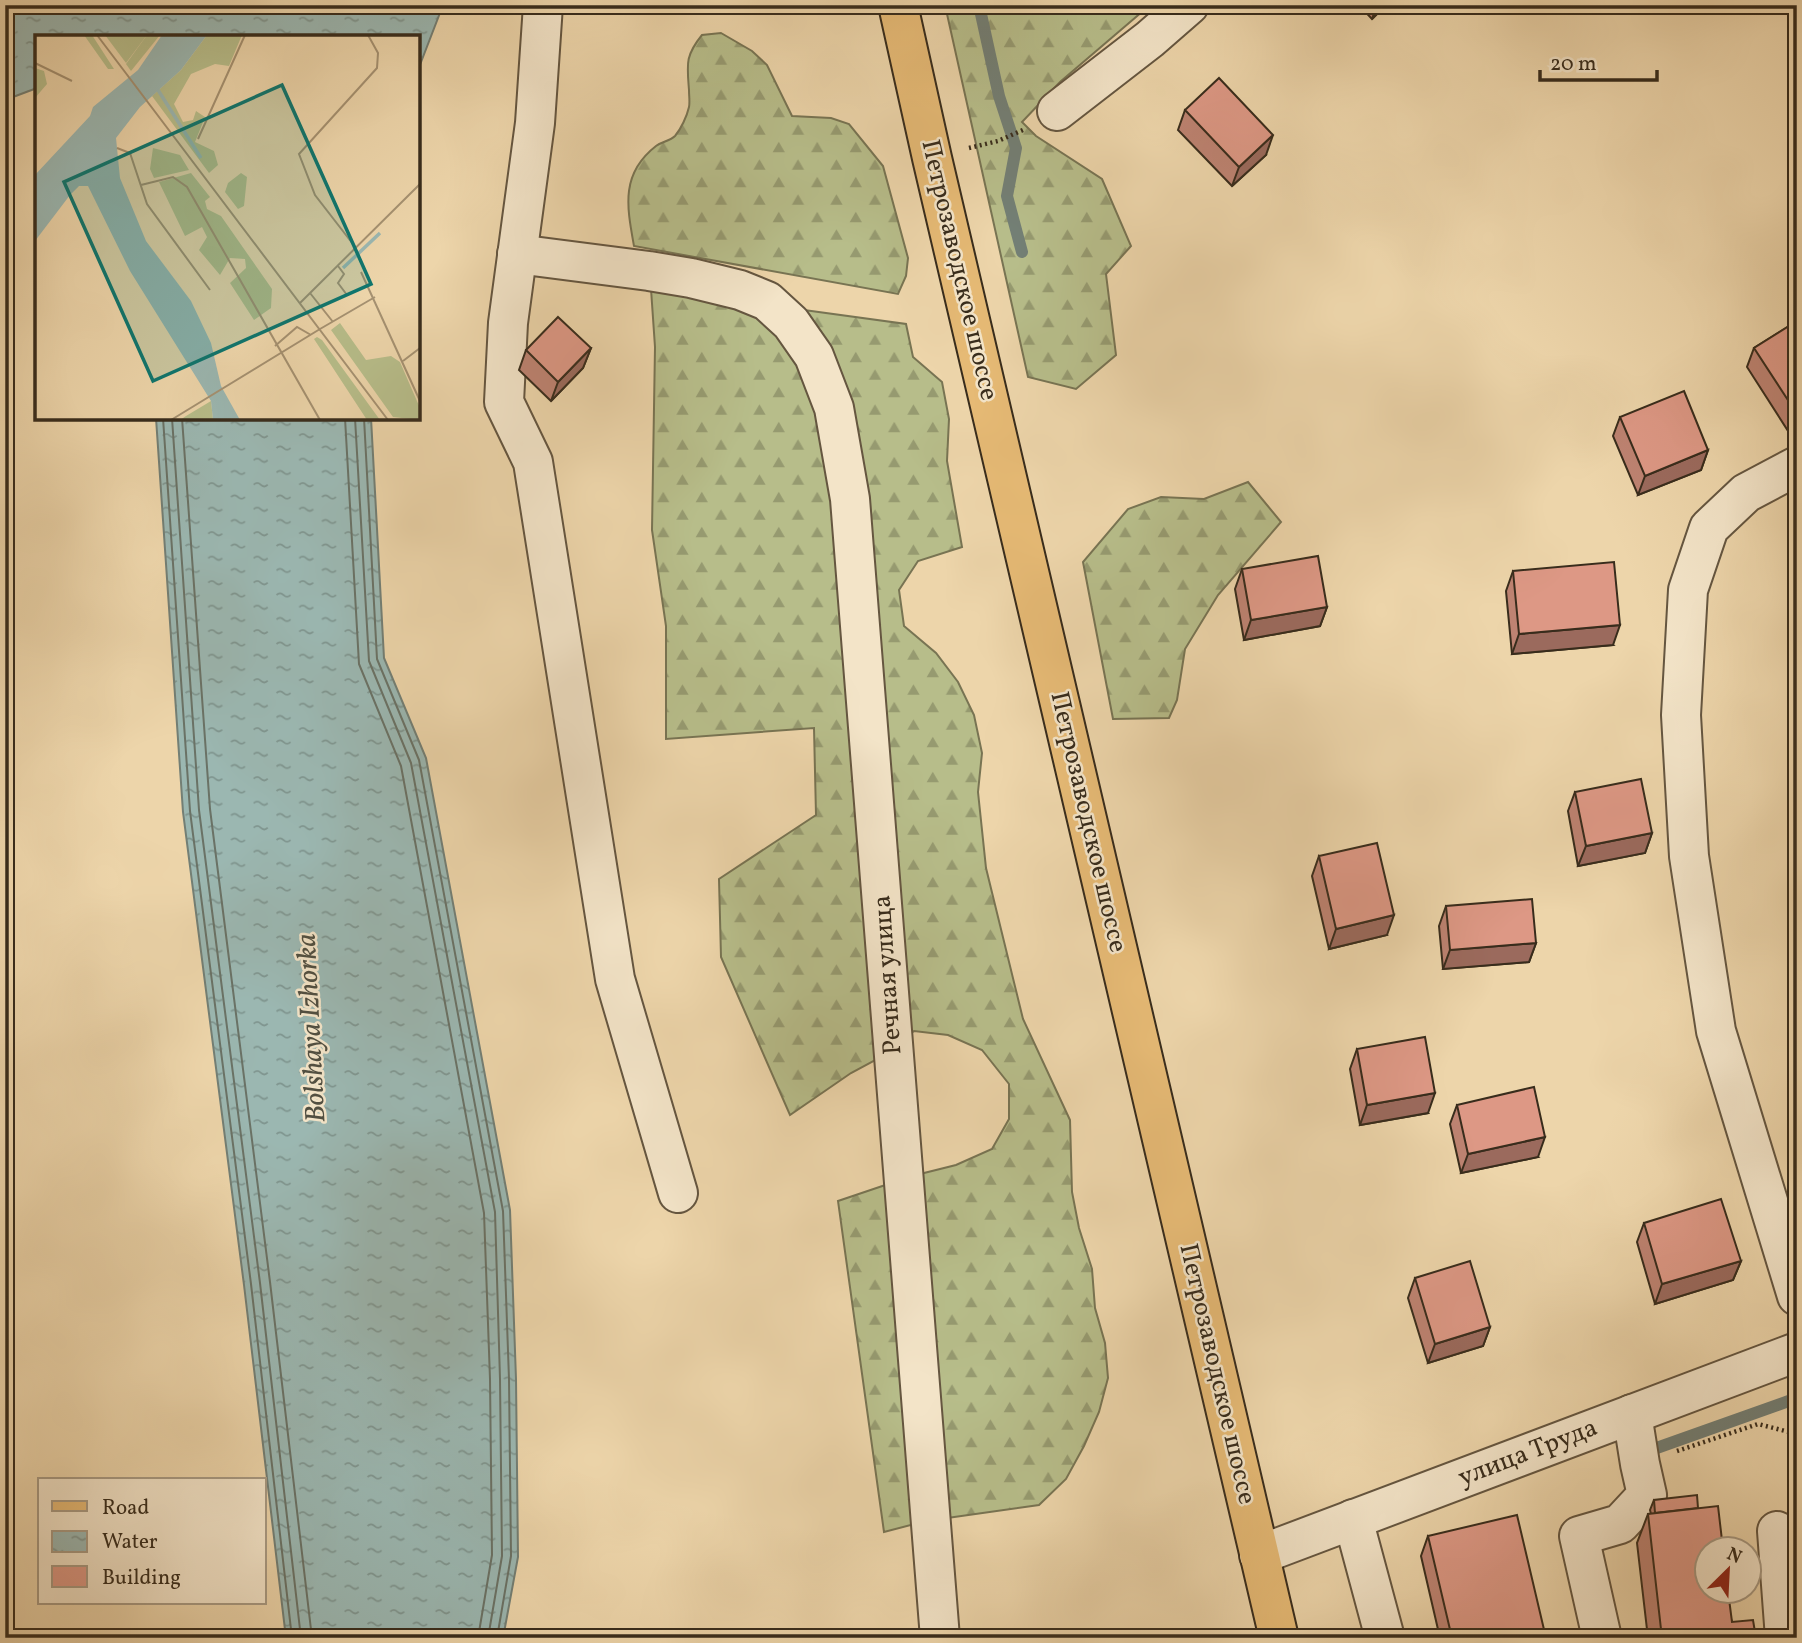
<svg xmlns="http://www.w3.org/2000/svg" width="1802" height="1643" font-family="Vollkorn,serif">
  <defs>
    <pattern id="forest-firs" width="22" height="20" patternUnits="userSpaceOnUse" patternTransform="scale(1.75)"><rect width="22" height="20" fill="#b7bd8a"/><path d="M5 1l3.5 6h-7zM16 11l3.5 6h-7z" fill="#969a70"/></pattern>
    <pattern id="water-ripples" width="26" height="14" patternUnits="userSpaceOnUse" patternTransform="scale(1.75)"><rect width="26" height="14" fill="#9bb7b1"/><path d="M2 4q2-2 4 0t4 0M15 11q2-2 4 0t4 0" fill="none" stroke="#7f958f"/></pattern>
  </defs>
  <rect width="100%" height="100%" fill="#edd5aa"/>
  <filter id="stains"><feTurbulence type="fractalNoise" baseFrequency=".00286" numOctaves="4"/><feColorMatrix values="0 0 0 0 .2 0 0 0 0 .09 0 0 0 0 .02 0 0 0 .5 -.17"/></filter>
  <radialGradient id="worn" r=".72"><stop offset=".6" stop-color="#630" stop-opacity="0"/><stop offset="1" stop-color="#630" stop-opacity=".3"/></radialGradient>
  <g fill="url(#forest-firs)" stroke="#787453" stroke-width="2">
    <path d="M945 5H1150L1060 82 1022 122 1036 136 1102 179 1131 246 1106 274 1116 355 1076 389 1028 377Z"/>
    <path d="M721 33 752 51 767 65 792 116 831 118 849 124 883 166 908 258 906 276 898 294 634 246C627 207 620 174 656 146 661 142 670 141 675 136 681 129 687 116 689 107 690 102 689 96 689 90 687 64 685 56 702 35Z"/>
    <path d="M651 289 906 324 913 357 942 382 949 419 947 461 962 547 918 561 899 590 904 626 936 653 958 682 974 715 982 753 978 792 986 868 1023 1019 1070 1120 1072 1192 1079 1228 1092 1269 1095 1308 1105 1343 1108 1378 1099 1412 1084 1446 1066 1479 1039 1505 926 1521 884 1532 838 1201 912 1176 956 1165 992 1149 1009 1119V1084L982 1050 948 1035 914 1031 883 1056 851 1073 790 1115 721 957 719 879 816 815 814 728 666 739V626L652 530 655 347Z"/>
    <path d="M1248 482 1281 522 1218 595 1185 649 1177 700 1169 718 1113 719 1083 562 1128 509 1161 497 1204 499Z"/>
  </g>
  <g fill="url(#water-ripples)" stroke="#737f75" stroke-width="2">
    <path d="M5 5H443L418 70V37H37V88L5 100Z"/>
    <path d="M156 418H371L384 658 426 758 510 1210 516 1379 518 1557 503 1638H286L244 1285 183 812Z"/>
  </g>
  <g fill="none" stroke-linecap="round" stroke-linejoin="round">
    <g stroke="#6a7266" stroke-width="2">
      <path d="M163 418 190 811 251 1284 292 1638"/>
      <path d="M172 418 199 810 260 1283 301 1638"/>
      <path d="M182 418 210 809 270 1282 312 1638"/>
      <path d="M345 418 359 664 401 766 484 1213 490 1379 492 1555 478 1638"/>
      <path d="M355 418 369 661 411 763 495 1212 500 1379 502 1556 488 1638"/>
      <path d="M364 418 377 659 419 760 503 1211 509 1379 511 1556 497 1638"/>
    </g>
    <g stroke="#737f75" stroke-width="12">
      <path d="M979 5 999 96 1016 148 1007 196 1022 252"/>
      <path d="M1651 1450 1797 1398"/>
    </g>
    <g stroke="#655640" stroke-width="42">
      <g id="minor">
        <path d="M543 5 535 123 508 323 504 402 533 462 615 979 678 1193"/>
        <path d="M1057 111 1150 39 1189 5"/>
        <path d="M517 254 649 271 691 278 740 290 767 301 791 323 814 356 834 408 850 499 940 1638"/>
        <path d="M1797 466 1746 493 1709 528 1688 590 1681 715 1689 856 1716 1031 1797 1296"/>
        <path d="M1353 1519 1385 1638"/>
        <path d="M1777 1531 1785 1638"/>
        <path d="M1259 1555 1797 1352"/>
        <path d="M1602 1638 1579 1536 1620 1524 1647 1495 1640 1464 1632 1414"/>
      </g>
    </g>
    <g stroke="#382c1c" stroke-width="42">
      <path id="major" d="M898 5 932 158 1279 1638"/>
    </g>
    <g stroke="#382c1c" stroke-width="4.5" stroke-dasharray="2 3.5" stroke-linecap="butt">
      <path d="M969 148 998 141 1023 130"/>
      <path d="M1677 1451 1758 1424 1797 1434"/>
    </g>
    <use href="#minor" stroke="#f3e4c8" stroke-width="38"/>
    <use href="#major" stroke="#e6ba75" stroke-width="38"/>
  </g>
  <g fill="#be8372" stroke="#382c1c" stroke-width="2">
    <path d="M1359 5H1386L1372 19Z"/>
    <path d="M1185 110 1266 155 1232 186 1178 130Z"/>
    <path d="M1797 321V429L1790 434 1747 367 1754 348Z"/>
    <path d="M591 348 583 368 551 401 519 370 526 350Z"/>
    <path d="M1620 417 1708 450 1701 470 1638 495 1613 436Z"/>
    <path d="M1242 569 1327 607 1320 626 1244 640 1235 589Z"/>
    <path d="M1513 571 1613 645 1512 654 1506 591Z"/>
    <path d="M1575 792 1652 833 1645 853 1578 866 1568 811Z"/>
    <path d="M1319 856 1387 935 1329 949 1312 876Z"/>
    <path d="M1446 906 1536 943 1529 962 1443 969 1439 926Z"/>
    <path d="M1357 1049 1428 1113 1360 1125 1350 1069Z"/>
    <path d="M1457 1105 1538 1157 1461 1173 1450 1124Z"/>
    <path d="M1644 1223 1741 1261 1733 1280 1655 1304 1637 1242Z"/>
    <path d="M1415 1278 1490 1327 1483 1346 1428 1363 1408 1298Z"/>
    <path d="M1654 1500 1698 1508 1732 1622 1756 1638H1648L1637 1543 1648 1514H1651L1650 1510Z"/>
    <path d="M1428 1536 1546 1638H1440L1421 1556Z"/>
  </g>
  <g fill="#9b6a5d" stroke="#382c1c" stroke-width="2">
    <path d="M1377 5H1386L1372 19Z"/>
    <path d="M1273 135 1266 155 1232 186 1239 167Z"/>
    <path d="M591 348 583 368 551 401 558 382Z"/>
    <path d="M1797 415V429L1790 434Z"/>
    <path d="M1708 450 1701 470 1638 495 1645 476Z"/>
    <path d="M1327 607 1320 626 1244 640 1251 620Z"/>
    <path d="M1620 625 1613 645 1512 654 1519 634Z"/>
    <path d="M1652 833 1645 853 1578 866 1586 846Z"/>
    <path d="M1394 915 1387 935 1329 949 1336 929Z"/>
    <path d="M1536 943 1529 962 1443 969 1450 950Z"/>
    <path d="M1435 1093 1428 1113 1360 1125 1367 1105Z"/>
    <path d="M1545 1137 1538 1157 1461 1173 1468 1154Z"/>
    <path d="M1741 1261 1733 1280 1655 1304 1662 1284Z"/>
    <path d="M1490 1327 1483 1346 1428 1363 1435 1344Z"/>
  </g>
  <g fill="#dd9885" stroke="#382c1c" stroke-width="2">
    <path d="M1219 78 1273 135 1239 167 1185 110Z"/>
    <path d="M558 317 591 348 558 382 526 350Z"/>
    <path d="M1797 321V414L1754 348Z"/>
    <path d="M1684 391 1708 450 1645 476 1620 417Z"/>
    <path d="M1318 556 1327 607 1251 620 1242 569Z"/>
    <path d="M1614 562 1620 625 1519 634 1513 571Z"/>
    <path d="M1641 779 1652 833 1586 846 1575 792Z"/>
    <path d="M1377 843 1394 915 1336 929 1319 856Z"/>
    <path d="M1532 899 1536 943 1450 950 1446 906Z"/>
    <path d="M1425 1037 1435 1093 1367 1105 1357 1049Z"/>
    <path d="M1534 1087 1545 1137 1468 1154 1457 1105Z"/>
    <path d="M1721 1199 1741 1261 1662 1284 1644 1223Z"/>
    <path d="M1470 1261 1490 1327 1435 1344 1415 1278Z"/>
    <path d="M1697 1495 1698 1508 1655 1513 1654 1500Z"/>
    <path d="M1718 1506 1723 1549H1707V1591H1728L1732 1622 1753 1620 1756 1638H1662L1648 1514Z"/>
    <path d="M1517 1515 1546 1638H1452L1428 1536Z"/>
  </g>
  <g text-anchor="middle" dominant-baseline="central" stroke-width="5" stroke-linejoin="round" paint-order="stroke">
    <g font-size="26" fill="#382c1c" stroke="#f3e4c8">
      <text transform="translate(959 270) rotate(77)">Петрозаводское шоссе</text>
      <text transform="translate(1088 822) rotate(77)">Петрозаводское шоссе</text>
      <text transform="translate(888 975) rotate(-94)">Речная улица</text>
      <text transform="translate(1217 1374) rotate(77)">Петрозаводское шоссе</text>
      <text transform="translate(1528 1453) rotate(-21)">улица Труда</text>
    </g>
    <g font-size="28" font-style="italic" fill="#514f41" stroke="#f3e4c8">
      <text transform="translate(312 1028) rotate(-93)">Bolshaya Izhorka</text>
    </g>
  </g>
  <g transform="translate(35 35)">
    <rect width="385" height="385" fill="#edd5aa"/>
    <path d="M112 0H125L96 36 91 29Z" fill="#b7bd8a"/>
    <path d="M49 0H57L79 34H73ZM70 0H112L91 28ZM172 0H207L194 31 180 29 156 39 139 69 148 87 158 85 161 76 170 82 160 107 179 116 183 130 174 138 117 61 146 35ZM0 33 9 36 12 49 0 63ZM118 113 145 120 154 135 119 143 115 134ZM156 138 175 162 170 166 172 174 186 181 237 254 236 273 219 285 195 248 211 233 210 224 195 223 185 240 164 215 172 202 167 192 150 201 124 147ZM206 138 212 142 209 171 203 174 190 157 193 148ZM305 288 331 325 356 321 365 327 385 373V385L358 382 296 295ZM282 302 287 305 345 385H332L279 304ZM176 366 178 385H145L151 381Z" fill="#b7bd8a"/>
    <path d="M127 0H172L146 35 105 72 81 103 85 143 111 206 156 266 176 308 186 351 205 385H178L176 366 95 236 53 151H44L35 160 0 206V140L55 81 58 72 103 35Z" fill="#9bb7b1"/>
    <path fill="none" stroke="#9bb7b1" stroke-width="3.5" d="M123 55 166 123M308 233 345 198"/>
    <path fill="none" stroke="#a59171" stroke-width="2" d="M62 0 353 385M0 28 37 46M163 104 210 0M82 113 95 118 112 169 175 255M106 150 138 142 152 152 285 385M321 213 280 160 264 119 342 33 343 18 333 0M303 231 309 239 303 248 312 260M326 237 385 366M275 258 298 287M265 268 385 149M285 294 340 262M240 311 262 292 276 300M368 326 385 313M136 385 285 294"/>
    <path fill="#0f766e" fill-opacity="0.15" stroke="#0f766e" stroke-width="3.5" d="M247 50 336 249 118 346 29 147Z"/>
    <rect width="385" height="385" fill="none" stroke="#382c1c" stroke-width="3.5"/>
  </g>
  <rect width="1802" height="1643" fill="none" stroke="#edd5aa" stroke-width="28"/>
  <rect x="7" y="7" width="1788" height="1629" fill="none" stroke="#382c1c" stroke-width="3.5"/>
  <rect x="14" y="14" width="1774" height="1615" fill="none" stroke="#382c1c" stroke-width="2"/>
  <rect x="38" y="1478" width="228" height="126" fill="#f3e4c8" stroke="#a89a83" stroke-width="2"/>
  <rect x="52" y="1501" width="35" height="10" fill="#e6ba75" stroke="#a89a83" stroke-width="2"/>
  <text x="102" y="1514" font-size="21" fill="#382c1c">Road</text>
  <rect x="52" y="1531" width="35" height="21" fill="url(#water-ripples)" stroke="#a89a83" stroke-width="2"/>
  <text x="102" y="1548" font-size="21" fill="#382c1c">Water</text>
  <rect x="52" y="1566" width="35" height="21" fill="#dd9885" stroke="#a89a83" stroke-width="2"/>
  <text x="102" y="1584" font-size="21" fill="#382c1c">Building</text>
  <g transform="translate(1728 1570) rotate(24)"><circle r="33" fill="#f3e4c8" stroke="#a89a83" stroke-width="2"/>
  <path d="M0-5L12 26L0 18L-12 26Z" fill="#8f2418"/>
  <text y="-10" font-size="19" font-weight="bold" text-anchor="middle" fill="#382c1c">N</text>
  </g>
  <path d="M1540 70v10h117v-10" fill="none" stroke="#382c1c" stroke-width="3.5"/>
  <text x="1550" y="70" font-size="21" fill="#382c1c" stroke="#f3e4c8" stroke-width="5" paint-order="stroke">20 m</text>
  <rect width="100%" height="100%" filter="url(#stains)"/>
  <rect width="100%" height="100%" fill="url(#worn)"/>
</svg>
